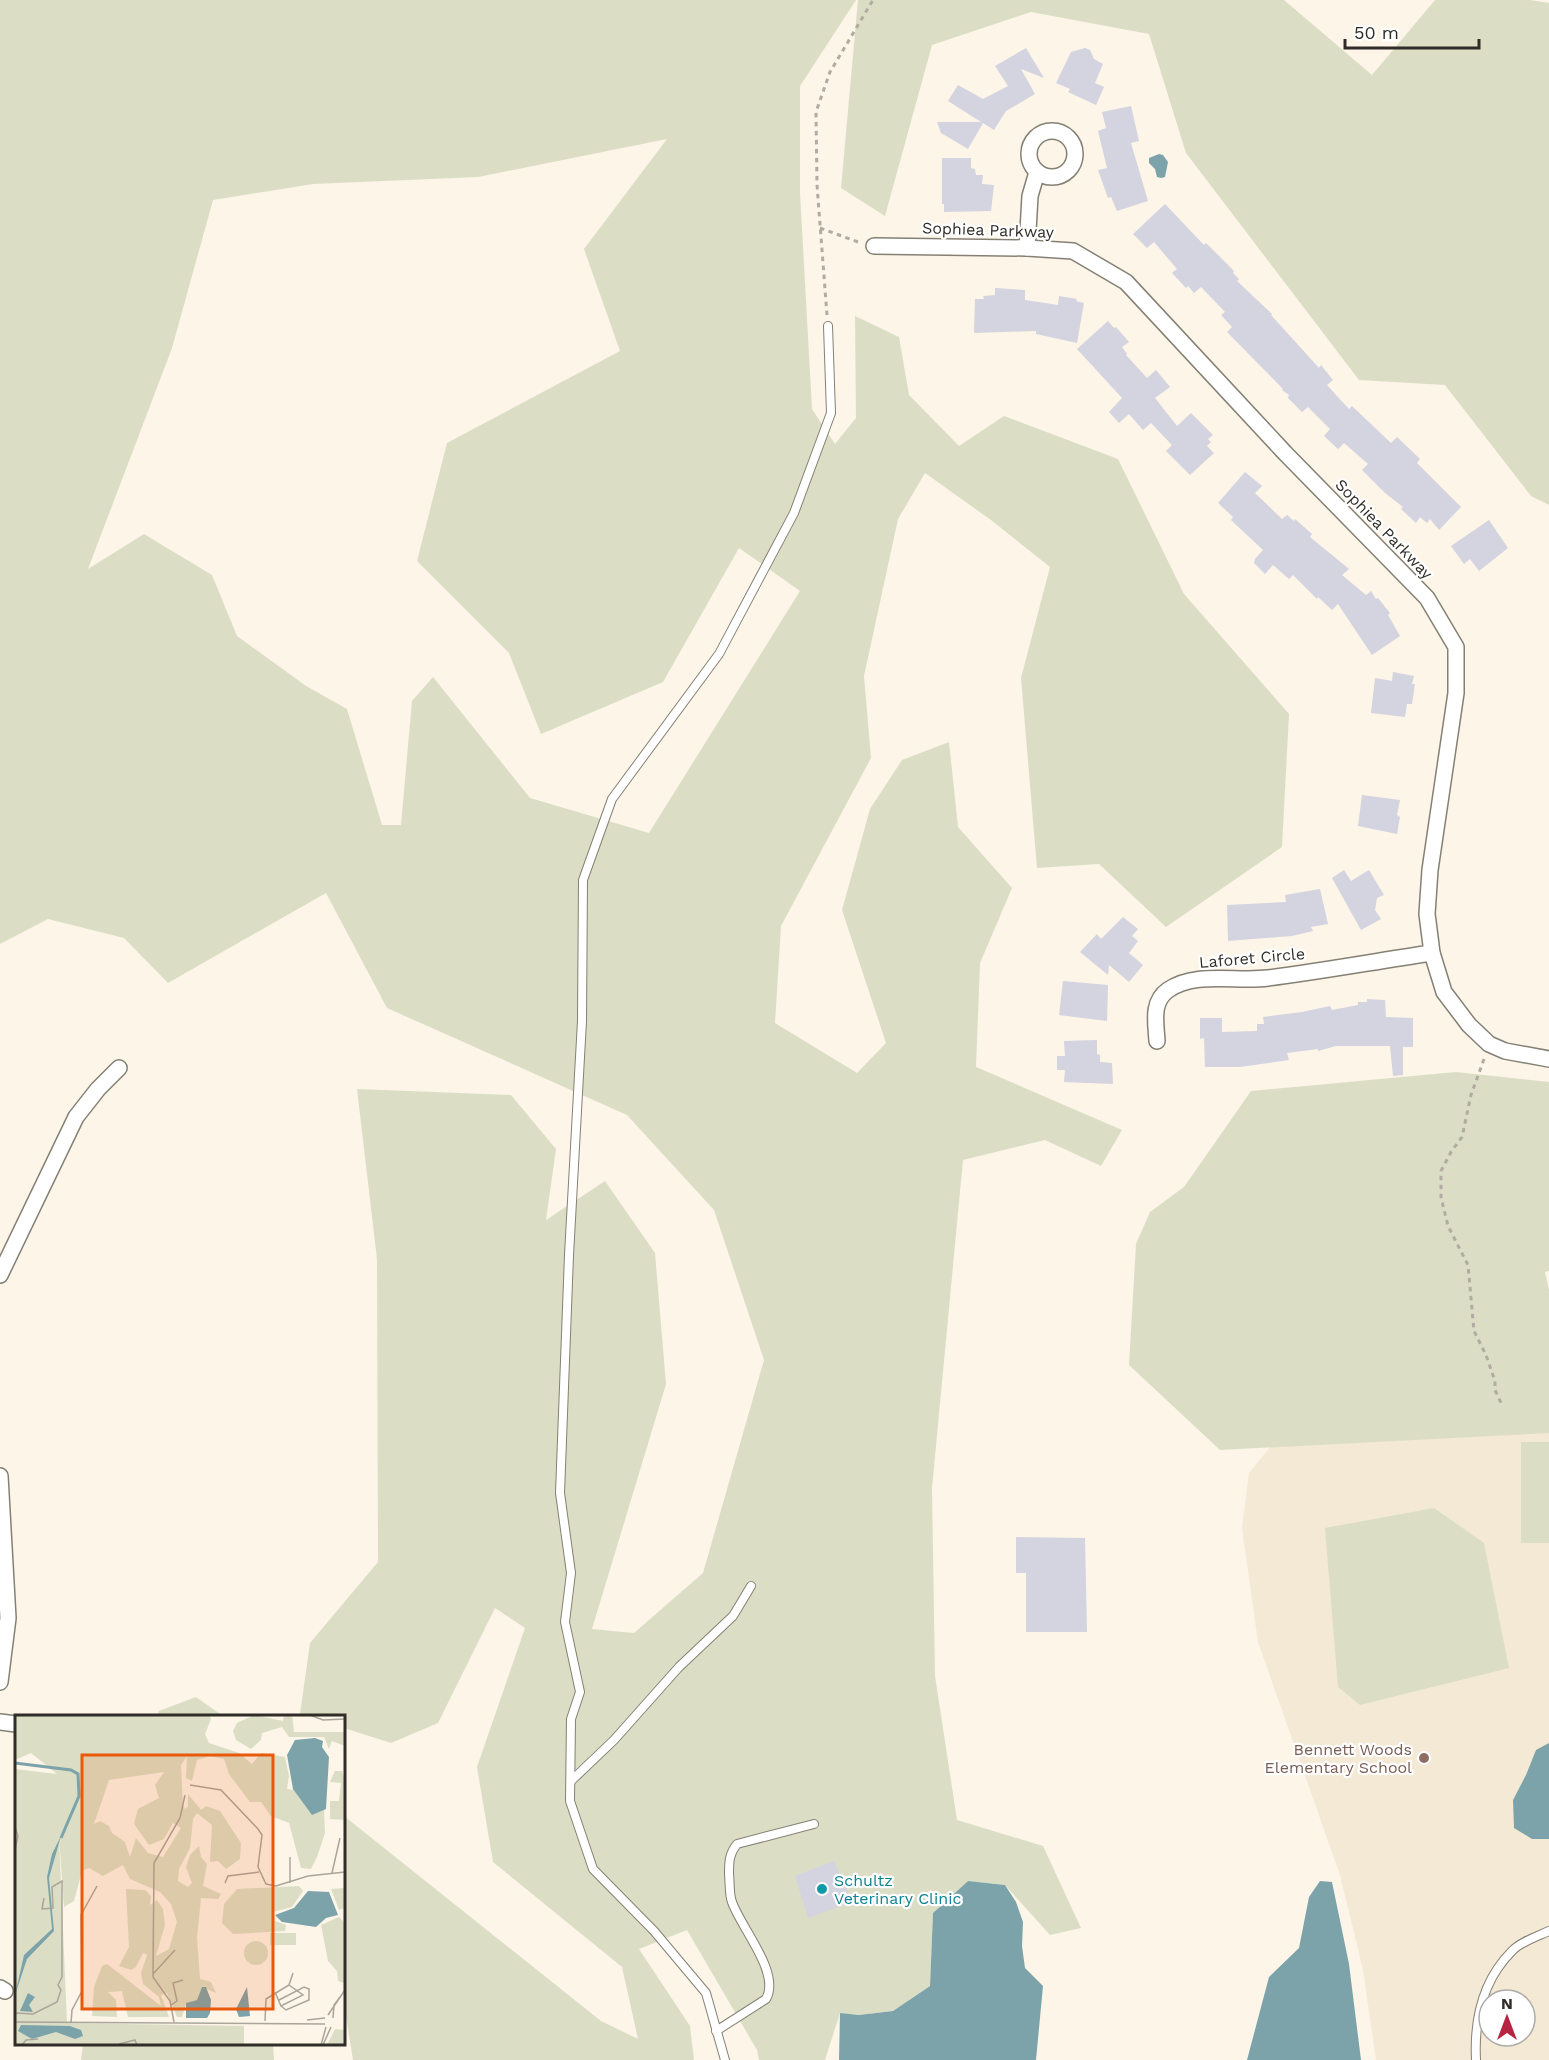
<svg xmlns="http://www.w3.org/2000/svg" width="1549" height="2060" font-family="'Work Sans',sans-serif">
  <rect width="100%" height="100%" fill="#fcf5e8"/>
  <path fill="#f3e9d5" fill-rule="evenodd" d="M1549 1398V2060H1376L1363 1970 1340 1875 1258 1642 1242 1528 1249 1473 1280 1435ZM1489 2000H1525V2036H1489Z"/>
  <g fill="#dbdec5" fill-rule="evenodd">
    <path d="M0 0H856L800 86V193L812 409 835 444 856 418 855 316 899 337 909 395 959 446 1004 416 1118 459 1184 594 1289 714 1282 847 1166 927 1099 864 1037 868 1021 678 1050 567 991 520 925 473 898 519 864 676 871 758 781 926 775 1023 857 1073 886 1043 842 910 870 809 902 760 949 742 958 827 1012 888 980 963 976 1067 1122 1130 1101 1166 1045 1140 963 1160 932 1488 935 1676 957 1820 1043 1846 1081 1928 1050 1935 1005 1885 968 1881 933 1913 930 1986 893 2011 859 2015 840 2013 825 2060H759L757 2050 687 1930 639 1949 690 2026 694 2060H353L344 2004V1816L601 2021 638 2039 622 1967 493 1862 477 1767 525 1628 495 1608 438 1723 391 1743 344 1728V1716H306L300 1714 310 1643 378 1562 377 1259 357 1089 511 1095 556 1149 546 1220 605 1181 655 1253 666 1384 592 1629 634 1633 703 1573 764 1360 714 1210 627 1115 387 1008 326 893 168 983 124 938 48 919 0 944ZM667 139 584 249 620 351 447 443 417 561 509 653 541 734 663 682 739 548 800 591 649 833 530 798 433 677 412 701 401 825H382L347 709 306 686 237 636 212 575 144 534 88 569 172 348 213 200 313 184 478 177Z"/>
    <path d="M858 0H1284L1372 75 1435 0H1530L1549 3V505L1531 496 1445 385 1359 380 1186 153 1149 34 1031 12 932 45 885 216 841 188Z"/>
    <path d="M1456 1072 1549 1082V1271L1545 1272 1549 1290V1433L1220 1450 1129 1365 1136 1244 1150 1212 1184 1187 1251 1091Z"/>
    <rect x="1521" y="1442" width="28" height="101"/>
    <path d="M1434 1508 1484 1543 1509 1668 1360 1705 1338 1687 1325 1528Z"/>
    <path d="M196 1697 223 1716H157L159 1711Z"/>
    <path d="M83 2044H273L274 2060H81Z"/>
  </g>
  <g fill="#7ca3aa">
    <path d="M1159 154 1163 155 1168 162 1165 177 1161 178 1157 177 1155 169 1149 163V158Z"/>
    <path d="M1549 1743V1839H1532L1514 1828 1513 1800 1526 1775 1536 1750Z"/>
    <path d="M968 1881 1005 1885 1016 1902 1023 1922 1022 1946 1025 1968 1043 1986 1036 2060H839L840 2013 859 2015 893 2011 930 1986 933 1913Z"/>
    <path d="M1320 1881 1332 1882 1349 1964 1361 2060H1247L1269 1977 1299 1948 1309 1897Z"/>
  </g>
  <g fill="#d4d3e0">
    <path d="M1026 48 1044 78 1021 69 1035 94 1006 111 994 130 983 123 968 149 941 133 937 122H981L948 101 958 85 983 99 1008 86 995 66Z"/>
    <path d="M1085 48 1090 50 1094 59 1103 64 1095 83 1104 87 1096 105 1068 92 1070 89 1056 83 1071 52Z"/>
    <path d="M1131 106 1139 141 1131 143 1148 201 1117 211 1111 197 1108 198 1098 170 1107 168 1098 131 1106 128 1102 112Z"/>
    <path d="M942 158H971V168L975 169 976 175H983L982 184 994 185 991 211 944 212V204H942Z"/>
    <path d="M1165 204 1204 245 1206 243 1234 271 1233 273 1239 279 1237 281 1272 314 1271 315 1319 368 1321 365 1333 380 1327 385 1349 409 1352 406 1391 443 1397 437 1420 459 1417 463 1461 507 1439 530 1430 519 1427 523 1420 517 1416 523 1401 509 1403 507 1385 493 1362 470 1368 464 1344 443 1338 449 1324 436 1330 429 1308 407 1302 412 1288 398 1289 395 1282 390 1283 389 1227 332 1232 327 1221 315 1225 312 1201 287 1194 293 1188 286 1186 288 1172 273 1177 269 1154 242 1147 248 1133 234Z"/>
    <path d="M995 288 1025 290V300L1058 305 1059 296 1077 299 1076 301 1084 303 1077 343 1036 334V331L974 333 975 299H984L983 296 995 295Z"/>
    <path d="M1108 321 1114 328 1116 327 1129 342 1122 347 1127 354 1126 355 1147 378 1156 370 1170 387 1155 398 1177 426 1191 413 1213 435 1208 439 1211 442 1207 446 1214 453 1190 475 1166 451 1172 445 1151 423 1143 430 1129 414 1119 423 1109 412 1122 398 1077 349Z"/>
    <path d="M1245 472 1262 486 1255 493 1282 519 1287 515 1294 521 1295 519 1312 534 1310 537 1349 569 1342 575 1366 595 1371 591 1376 599 1378 598 1390 613 1388 615 1400 636 1372 655 1338 604 1332 610 1318 597 1317 599 1293 575 1289 579 1273 565 1265 574 1254 563 1255 559 1263 550 1231 520 1233 517 1218 503Z"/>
    <path d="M1489 520 1508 548 1479 571 1470 559 1464 564 1451 546Z"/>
    <path d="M1393 672 1414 676 1412 684H1415L1412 704H1407L1405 717 1371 713 1375 678 1392 681Z"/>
    <path d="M1362 795 1400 800 1397 815 1400 817 1397 834 1358 826Z"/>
    <path d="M1344 870 1351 881 1369 870 1384 895 1377 898 1375 910 1381 919 1361 930 1332 878Z"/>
    <path d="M1320 889 1328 924 1311 927 1313 931 1292 936 1228 941 1227 905 1286 902 1285 895Z"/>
    <path d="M1123 917 1138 929 1132 936 1138 941 1129 953 1143 965 1129 982 1109 965 1108 975 1080 952 1097 934 1101 939Z"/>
    <path d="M1063 981 1108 985 1107 1021 1059 1015Z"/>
    <path d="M1367 999 1385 1000 1386 1017 1413 1018V1047H1403V1075L1393 1076 1390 1046H1336L1318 1051V1049L1287 1053 1289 1060 1240 1067H1205L1204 1038 1200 1039V1018H1222V1032L1257 1031V1024H1264L1263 1017 1302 1012 1330 1006 1332 1010 1358 1005V1002H1367Z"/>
    <path d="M1097 1040V1054L1100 1055V1062L1112 1063 1113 1084 1064 1082 1065 1070H1057V1056H1065L1064 1041Z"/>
    <path d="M1016 1537 1085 1538 1087 1632H1026V1573H1016Z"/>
    <path d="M834 1861 852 1902 808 1918 795 1876Z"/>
  </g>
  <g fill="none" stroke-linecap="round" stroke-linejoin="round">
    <g stroke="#858074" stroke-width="10">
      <g id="service">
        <path d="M571 1781 614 1740 679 1667 733 1616 751 1586"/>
        <path d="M716 2031 766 1999C781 1973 741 1928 732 1902 729 1894 730 1883 729 1874 729 1862 729 1854 737 1844L814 1824"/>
        <path d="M725 2060 706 1993 654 1931 593 1869 570 1801 571 1719 580 1692 565 1622 571 1573 560 1493 569 1255 582 1021 583 880 612 799 719 654 794 513 831 413 828 326"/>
        <path d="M1476 2060C1474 2020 1483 1980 1512 1951 1520 1942 1538 1936 1549 1931"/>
      </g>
    </g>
    <g stroke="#858074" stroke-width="18">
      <g id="minor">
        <circle cx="1052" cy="154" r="23"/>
        <path d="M874 246 1027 248 1073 251 1126 282 1285 453 1427 598 1456 647V693L1430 870 1427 914 1432 953 1444 992 1469 1025 1489 1044 1505 1051 1549 1059"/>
        <path d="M1027 248 1030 196 1037 172"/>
        <path d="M1157 1041C1156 1023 1151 1002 1168 990 1195 971 1236 982 1268 978 1323 971 1377 961 1432 953"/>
        <path d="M0 1275 76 1117 98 1089 119 1068"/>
        <path d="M0 1476 8 1618 0 1682"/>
        <path d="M0 1722 16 1724"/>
        <path d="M0 1988 5 1991"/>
      </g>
    </g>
    <g stroke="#b1aba1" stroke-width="3" stroke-dasharray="4.5 4.5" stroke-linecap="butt">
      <path d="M820 228 858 242"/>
      <path d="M827 315 817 185 816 112 830 72 873 0"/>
      <path d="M1484 1059 1471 1095 1462 1137 1451 1152 1441 1171V1197L1448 1226 1468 1265 1474 1331 1486 1355 1495 1381V1390L1502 1405"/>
    </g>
    <use href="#service" stroke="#fff" stroke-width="8"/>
    <use href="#minor" stroke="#fff" stroke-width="15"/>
  </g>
  <circle fill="#8d6e63" stroke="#fff" stroke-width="2" cx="1424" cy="1758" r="6"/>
  <circle fill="#0f9aa8" stroke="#fff" stroke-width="2" cx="822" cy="1889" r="6"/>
  <g text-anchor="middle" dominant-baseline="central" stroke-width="4.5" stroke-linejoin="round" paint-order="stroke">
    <g font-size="16" fill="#302d28" stroke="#fff">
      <text transform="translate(988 230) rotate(2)">Sophiea Parkway</text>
      <text transform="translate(1384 529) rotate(46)">Sophiea Parkway</text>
      <text transform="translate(1252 958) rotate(-5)">Laforet Circle</text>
    </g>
    <g font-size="16" fill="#785e54" stroke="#fff" text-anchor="end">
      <text x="1412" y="1749">Bennett Woods<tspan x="1412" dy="18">Elementary School</tspan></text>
    </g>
    <g font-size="16" fill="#0d838f" stroke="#fff" text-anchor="start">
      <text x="834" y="1880">Schultz<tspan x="834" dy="18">Veterinary Clinic</tspan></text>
    </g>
  </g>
  <g transform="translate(15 1715)">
    <rect width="330" height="330" fill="#fcf5e8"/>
    <path d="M0 0H194L196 4 190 19 194 28 224 38 237 49 246 38 270 42 274 61 272 74 291 76 309 92 310 118 302 142 296 154 286 153 274 108 256 101 246 87H235L214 59 209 44 195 41 182 45 177 66 171 63 172 41 166 50 168 90 170 94 173 91V79L186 95 191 91 205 96 226 128 225 144 211 154 203 146 195 147 197 110 182 98 178 104 175 133 164 154 163 166 173 172 177 168 171 152 175 140 184 131 186 142 192 149 188 171 206 179 203 184 186 183 182 223 185 264 196 267 201 278 187 272 182 285 171 288 167 302H162L152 278 146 280 154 302H113L107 276 93 277 101 285 102 302 77 301 79 272 87 251 92 249 146 291 144 282 128 269 126 258 132 240 128 238 121 252 116 255 104 251 114 232 111 174 130 175 136 181 135 190 142 185 148 194 150 210 141 241 154 234 162 207 156 189 145 177 115 164 108 150 88 161 74 153 67 156 59 186 49 192 44 121 52 308 229 311V330H0V54L42 59 16 38 0 45ZM149 57 140 70 144 83 123 94 119 109 134 130 149 124 158 108 166 113 148 142 133 138 121 123 115 142 110 127 97 118 94 111 85 106 79 109 94 65ZM239 0 268 6 269 0H277L279 17H330V31L317 26 314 34 309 22H274L267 12 247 18 246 25 236 34 221 25 218 16 222 8ZM320 56H327L330 65V105L315 104V86H324L326 68 315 67ZM284 171 288 176 277 192 258 197 260 206 271 210 270 216 218 219 207 208 209 189 222 174ZM330 173V193L324 195 316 174ZM324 202 330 208 329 268 323 266 322 256 313 246 306 210ZM255 218H281V230H255ZM229 238a12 12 0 1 1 24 0a12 12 0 1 1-24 0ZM320 314 330 315V330H312Z" fill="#dbdec5" fill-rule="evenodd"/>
    <path d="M300 23 308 26 307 32 314 42 311 94 297 100 278 74 272 40 280 25ZM46 121 34 163 39 216 12 244 0 280 9 240 37 214 32 162 37 139ZM293 176 314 177 323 200 311 203 301 212 267 207 260 200 279 193ZM187 272H191L196 285 195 298 192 303H171V288L182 285ZM232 272 235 301 224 302 221 294ZM13 278 20 282 14 290 18 297 5 296ZM6 310 55 311 66 315 68 321 60 324 41 317 17 324 3 316Z" fill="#7ca3aa"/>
    <path fill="none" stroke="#7ca3aa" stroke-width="3" d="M0 48 56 55 63 59 64 81 46 123"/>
    <path fill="none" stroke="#aaa59b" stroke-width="1.5" d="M295 0 308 5 330 4M175 70 206 75 243 114 247 120 243 152 251 169 261 171 293 161 330 157M0 112 3 121 0 134M317 158 325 123M210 168 213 161 244 157M275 168V142M138 259 160 235M260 277 266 291 288 280 274 270M264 285 289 272 294 274V285L271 295 266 291M156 290 162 286 158 268 168 265M0 298 18 299 42 287 46 275 43 270 47 262V166L37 172 38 193 27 194 29 183M313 300 330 275M318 303 319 290 325 282M292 305 310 303M250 306 251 284 274 270 278 258M0 307 310 309M159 307 155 286 138 262 139 148 165 103 170 80M56 308 57 295 67 276 66 200 82 171M104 329 120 325 122 330M7 330 11 325 23 324M306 330 311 312M308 330 316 312"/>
    <path fill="#e8590c" fill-opacity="0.15" stroke="#e8590c" stroke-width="3" d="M67 40H258V294H67Z"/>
    <rect width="330" height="330" fill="none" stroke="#302d28" stroke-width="3"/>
  </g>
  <g transform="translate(1507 2018)"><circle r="28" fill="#ffffff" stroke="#acaba9" stroke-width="1.5"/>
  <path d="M0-4.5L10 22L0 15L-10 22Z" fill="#b62442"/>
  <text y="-9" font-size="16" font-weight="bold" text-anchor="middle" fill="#302d28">N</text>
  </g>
  <path d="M1345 39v9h134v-9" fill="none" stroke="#302d28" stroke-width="3"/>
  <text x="1354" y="39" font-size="18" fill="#302d28" stroke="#ffffff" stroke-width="4.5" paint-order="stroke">50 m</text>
</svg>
